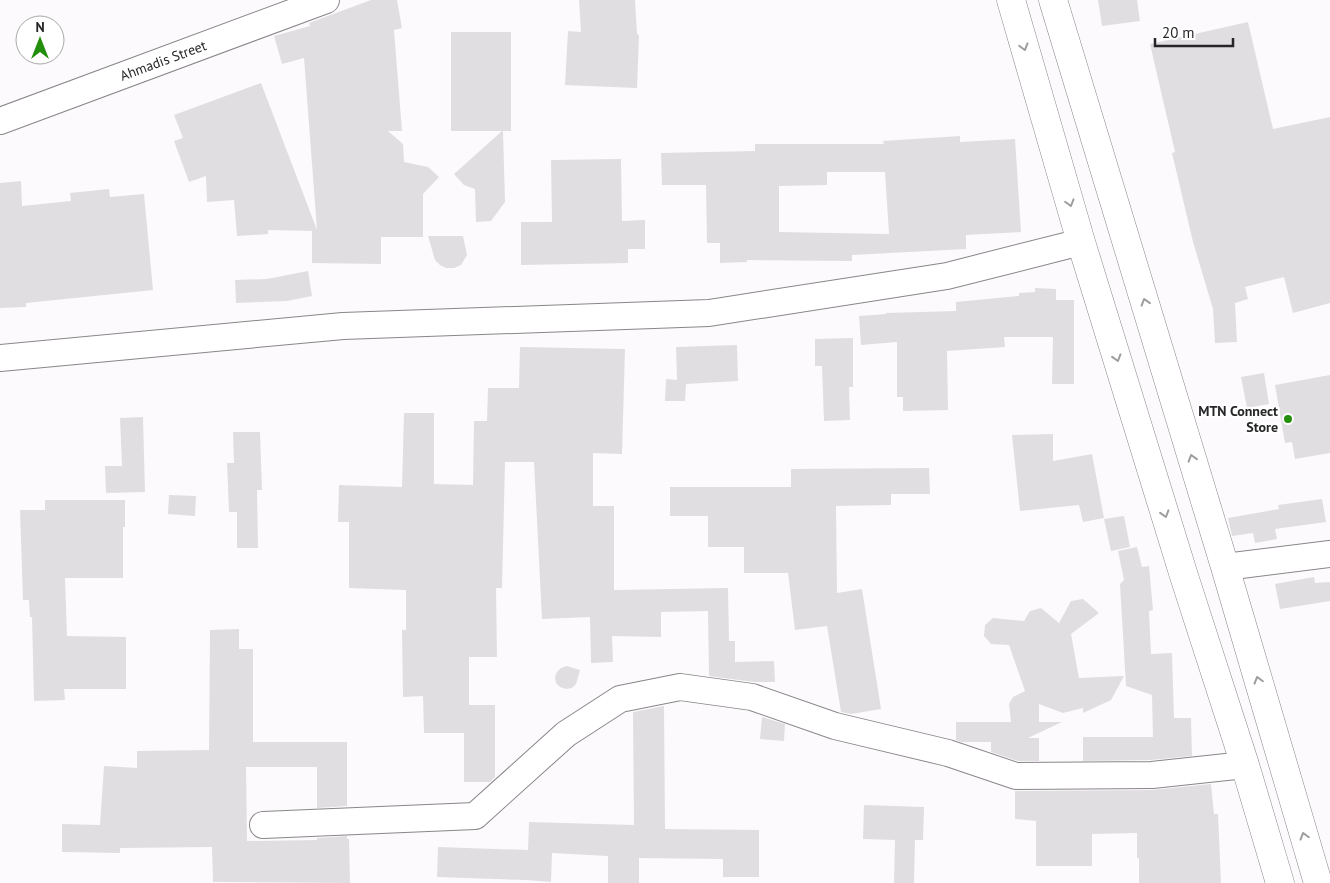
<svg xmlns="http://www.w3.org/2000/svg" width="1330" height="883" font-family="'PT Sans',sans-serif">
  <rect width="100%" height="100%" fill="#fdfafe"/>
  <g fill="#e1dee2" fill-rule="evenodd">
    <path d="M371 0H397L402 28 394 30 402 131H388L403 144 404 162 428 167 439 177 423 194V237H381V264L312 263V231H314L268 230V234L237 236 234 200 207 202 206 176 189 182 174 141 183 138 174 115 261 83 317 230 304 58 282 64 274 36 310 26 309 23Z"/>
    <path d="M579 0H635L637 34 639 35 637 88 565 85 568 31 581 32Z"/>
    <path d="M1098 0H1137L1140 21 1102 26Z"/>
    <path d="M1248 22 1273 129 1330 117V303L1293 313 1284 277 1245 287 1248 299 1235 303 1237 342 1215 343 1213 309 1193 242 1172 153 1175 152 1150 44Z"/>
    <path d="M451 32H511V131H503L505 202 491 221 476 222 475 189 464 185 454 174 502 131H451Z"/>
    <path d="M960 136V142L1015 139 1021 232 966 235V249L852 255V261L747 260V262L720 263V243H707L706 185H662L661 153 755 151V144H884L883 141ZM827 172H885L889 234 779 232V186L827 185Z"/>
    <path d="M621 159 622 221 645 220V249H628V263L521 265V222H552L551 160Z"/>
    <path d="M21 181 22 206 71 201 70 193 109 189 110 197 144 194 153 290 26 303V307L0 308V183Z"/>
    <path d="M428 236H463L467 255 461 265 454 268H446L440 265 435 260Z"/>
    <path d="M308 271 312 296 287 301 236 303 235 280 267 279Z"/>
    <path d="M1035 288 1056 289V300H1074V384H1052L1053 337H1004L1005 347 947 351 948 410 903 411V397H897V342L861 345 859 316 886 314V313L956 311V302L1019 296V293L1035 292Z"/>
    <path d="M853 338V387H849L850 420 824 421 822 366H815V339Z"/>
    <path d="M737 345 738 381 686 384 685 401H665L666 379 677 380 676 347Z"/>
    <path d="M520 347 625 349 622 454 593 453V506H614V590L728 588 729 641H735V662L774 661 775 682H754L709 676 708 611 661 612V637L612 636 613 662 591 663 590 617 542 619 534 462H505L502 588H496L497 657H469V705H495V777L490 782H464V733H424L423 696 403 697 402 630H406V590L349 588V522H338L339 485 402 487 404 413H434V484L473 485 474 421H487L488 388H519Z"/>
    <path d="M1264 373 1269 404 1247 408 1241 377Z"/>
    <path d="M1330 375V453L1295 459 1292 442 1285 443 1275 385Z"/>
    <path d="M143 417 145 492 106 493 105 466H122L120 418Z"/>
    <path d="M233 432H260L262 490H257L258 548H237V512H229L227 463H234Z"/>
    <path d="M1053 434V461L1092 454 1104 518 1083 522 1079 505 1020 511 1012 435Z"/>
    <path d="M929 468 930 494H891V505L836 506 837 593 862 589 881 709 851 714 841 712 827 626 795 630 788 573H744V547H708V516H670V487H791V469Z"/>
    <path d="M169 495 196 496 195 516 168 514Z"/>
    <path d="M1322 499 1326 522 1275 529 1277 539 1255 543 1253 533 1232 536 1228 518 1279 509 1278 505Z"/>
    <path d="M45 500H125V527H123V578H65L67 636 126 637V689H64L65 700 34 701 32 617H30L29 600H23L20 510H45Z"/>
    <path d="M1124 516 1130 547 1111 551 1104 519Z"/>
    <path d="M1137 547 1142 567 1149 566 1153 610 1149 611 1151 654 1172 653 1174 718H1191L1192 756 1151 760 1083 761V737H1153L1152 695 1126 686 1120 584 1124 580 1118 551Z"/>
    <path d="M1314 577 1315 583 1330 582V601L1280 609 1275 584Z"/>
    <path d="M1083 599 1099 613 1071 634 1079 678 1124 676 1111 700 1083 713V708L1063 713 1039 704V722H1062L1028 738H1039V761H1018L991 752V742H961L956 740V722H1011L1009 704 1013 697 1025 691 1009 645 991 644 984 636 985 625 993 618 1024 621 1030 611 1041 608 1059 623 1071 601Z"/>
    <path d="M239 629V649H253V742H347V806L317 808V767H246L247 841 317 840V838L347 836V839H349L350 883 213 882 212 847 120 848V853L62 852V824L100 825 104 766 137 768V751L209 750 210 630Z"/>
    <path d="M567 666 580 670 576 684 572 688 566 689 560 687 556 683 555 677 557 672 561 668Z"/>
    <path d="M664 706 665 829 759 830V877H723V859L639 858V883H608V856L552 853 551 882 526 880 437 877 438 847 528 850 529 822 634 825 633 712Z"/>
    <path d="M762 717 785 724 784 741 760 739Z"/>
    <path d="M1211 784 1214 814H1218L1221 883H1139V858H1137V833L1092 834V866H1036V821L1015 819V791L1152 790Z"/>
    <path d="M864 805 924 807 923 840H915L914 883H894L895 840 863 839Z"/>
  </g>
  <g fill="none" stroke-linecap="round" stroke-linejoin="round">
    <g stroke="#898689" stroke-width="28">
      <g id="street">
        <path id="s1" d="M0 121 326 0"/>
        <path d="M0 358 343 326 709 313 947 276 1081 242"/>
        <path d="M1225 567 1330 554"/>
        <path d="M263 825 475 816 566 734 620 699 680 687 752 697 835 726 948 753 1016 776 1152 775 1245 765"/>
      </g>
    </g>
    <g stroke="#898689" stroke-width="29">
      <g id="highway">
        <path d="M1011 0 1081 242 1184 576 1245 765 1280 883"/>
        <path d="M1053 0 1225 567 1318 883"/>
      </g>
    </g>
    <use href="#street" stroke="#fff" stroke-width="26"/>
    <use href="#highway" stroke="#fff" stroke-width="28"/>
  </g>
  <defs><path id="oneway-chevron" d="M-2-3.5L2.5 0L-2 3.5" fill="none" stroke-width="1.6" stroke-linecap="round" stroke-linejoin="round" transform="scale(1.25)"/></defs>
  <g stroke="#9d9d9e">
    <use href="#oneway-chevron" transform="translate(1024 47) rotate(74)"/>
    <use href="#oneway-chevron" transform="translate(1070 203) rotate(74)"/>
    <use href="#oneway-chevron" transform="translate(1145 302) rotate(-107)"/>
    <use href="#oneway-chevron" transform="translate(1117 358) rotate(73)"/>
    <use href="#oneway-chevron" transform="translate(1192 458) rotate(-107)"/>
    <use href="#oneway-chevron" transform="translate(1165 514) rotate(73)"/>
    <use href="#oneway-chevron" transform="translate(1258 680) rotate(-106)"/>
    <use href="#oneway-chevron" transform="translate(1304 836) rotate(-106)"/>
  </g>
  <circle fill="#238d0c" stroke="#fff" stroke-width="2" cx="1288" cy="419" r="5"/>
  <g text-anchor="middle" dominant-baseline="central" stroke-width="4.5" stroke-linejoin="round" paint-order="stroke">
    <g font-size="14" fill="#262527" stroke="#fff">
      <text stroke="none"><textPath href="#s1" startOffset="174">Ahmadis Street</textPath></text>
    </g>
    <g font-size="14" font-weight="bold" fill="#262527" stroke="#fff" text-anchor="end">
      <text x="1278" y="411">MTN Connect<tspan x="1278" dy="16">Store</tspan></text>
    </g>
  </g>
  <g transform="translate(40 40)"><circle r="24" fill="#ffffff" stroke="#a8a8a9"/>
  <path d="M0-4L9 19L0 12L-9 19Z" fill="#238d0c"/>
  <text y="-8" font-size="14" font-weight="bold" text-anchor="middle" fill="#262527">N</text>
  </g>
  <path d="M1155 38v8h78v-8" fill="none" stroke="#262527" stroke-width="2.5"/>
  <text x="1162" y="38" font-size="15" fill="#262527" stroke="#ffffff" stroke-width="4" paint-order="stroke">20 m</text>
</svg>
